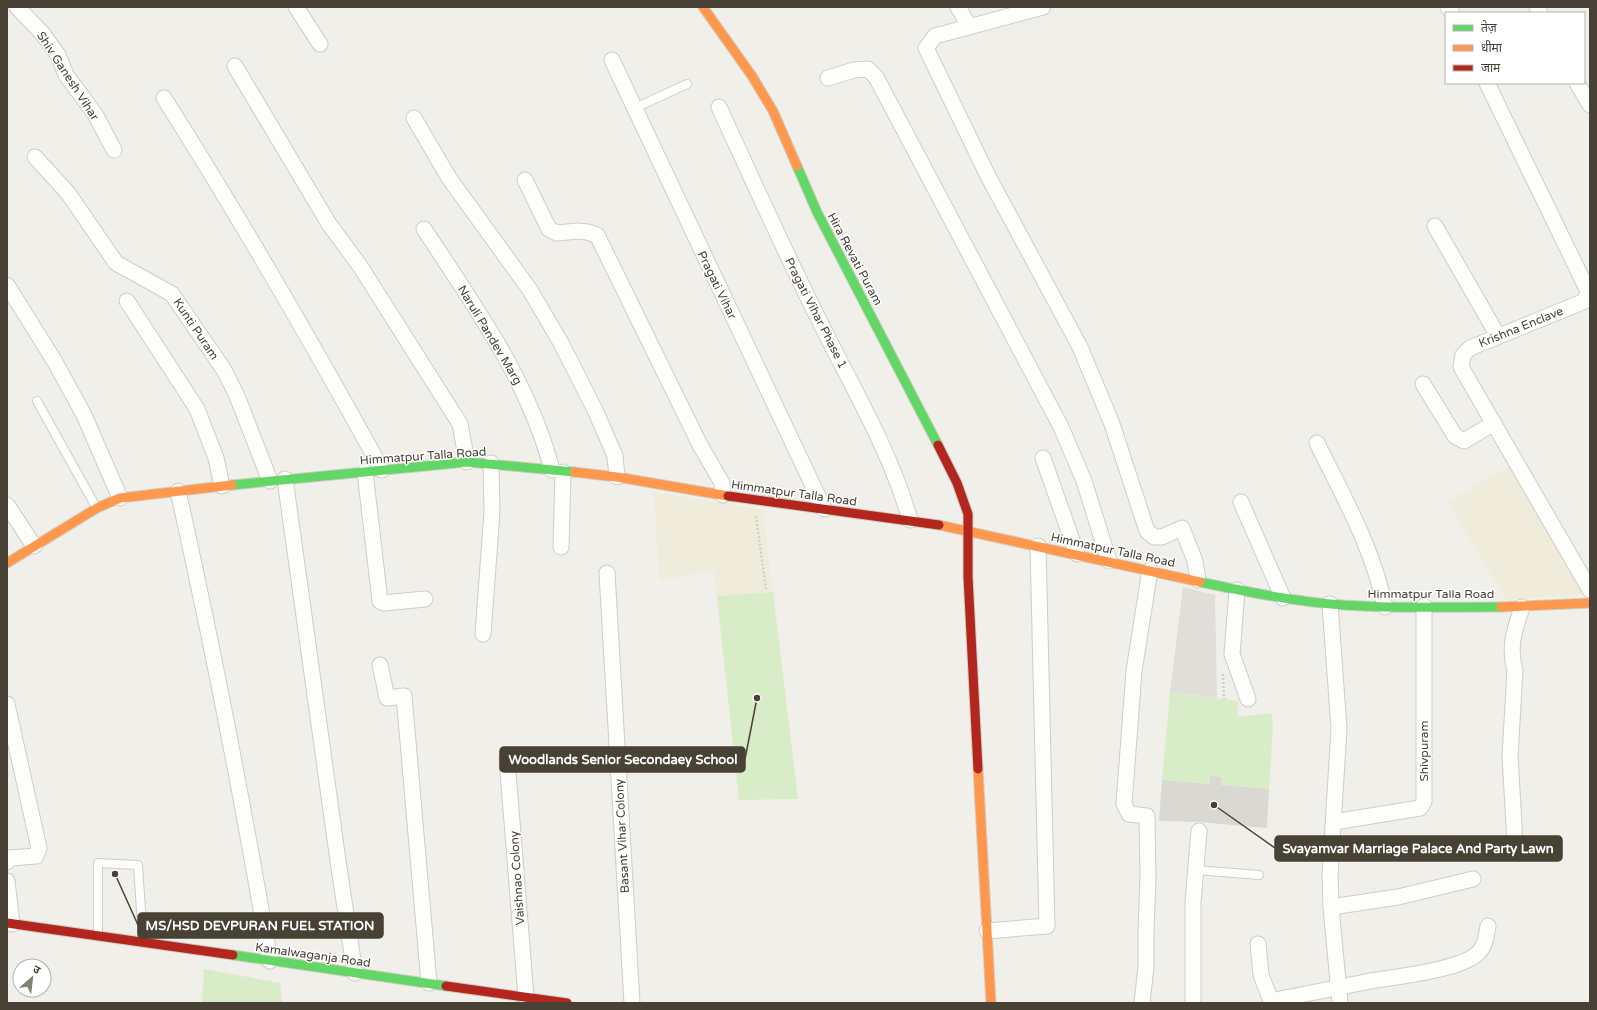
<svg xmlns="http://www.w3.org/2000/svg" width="1597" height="1010" font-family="'Varela Round','Noto Sans Devanagari',sans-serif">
  <rect width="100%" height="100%" fill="#f0efea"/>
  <g fill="#efecdb">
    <path d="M1515 463 1586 594 1506 600 1447 502Z"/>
    <path d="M654 492 763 510 798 799 739 800 714 571 659 580Z"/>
  </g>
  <g fill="#d9ecc8">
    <path d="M773 592 798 799 739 800 717 596Z"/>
    <path d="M1170 692 1238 701 1237 717 1272 713 1273 729 1269 789 1221 785V777L1211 776 1210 784 1162 780Z"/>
    <path d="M204 969 280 983 282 1003H202Z"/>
  </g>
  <path fill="#e0ded9" d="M1183 587 1215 595 1217 698 1170 692Z"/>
  <path fill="#dad8d2" d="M1210 776 1221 777V785L1269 789 1267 828 1199 822 1159 821 1162 780 1210 784Z"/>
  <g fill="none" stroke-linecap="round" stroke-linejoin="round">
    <g stroke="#cecdc7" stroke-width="10">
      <g id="lane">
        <path d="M635 108 687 84"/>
        <path d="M37 401 96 507"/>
        <path d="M1196 870 1259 875"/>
        <path d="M98 935V863L138 865 143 941"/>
      </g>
    </g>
    <g stroke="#cecdc7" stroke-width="17">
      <g id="street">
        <path d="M17 7 43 34 58 55 66 75 95 114 114 150"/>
        <path d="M296 7 320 44"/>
        <path d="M958 7 969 26"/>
        <path d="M1043 7 935 36 926 48 988 176 1080 347 1112 424 1147 531 1154 537H1162L1182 528 1195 561 1198 580"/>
        <path d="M1448 7 1452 13"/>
        <path d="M1537 7 1540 13"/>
        <path d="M612 60 824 509"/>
        <path d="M235 66 329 224 360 266 460 424 467 462"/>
        <path d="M828 78 854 70 868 69 876 77 1061 427 1084 481 1109 561"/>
        <path d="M1487 83 1588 291 1585 301 1470 348 1463 355 1461 367 1590 590"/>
        <path d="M1577 83 1590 105"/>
        <path d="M164 98C241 220 313 344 382 470"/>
        <path d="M719 107C753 181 786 255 823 328 854 390 891 453 910 520"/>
        <path d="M414 118 449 178 530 290 561 343 595 410 615 456 617 477"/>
        <path d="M35 157 68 193 116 263 172 294 224 370 237 396 270 481"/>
        <path d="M525 180 549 229 557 233 578 231 587 232 597 235 700 445 722 483 723 495"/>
        <path d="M1435 226 1498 336"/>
        <path d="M424 229C474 305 529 381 552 470"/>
        <path d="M7 285 55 362 84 415 120 498"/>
        <path d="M127 301 197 409 216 458 222 486"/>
        <path d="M1423 384 1455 436 1464 441 1494 423"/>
        <path d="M1317 443C1343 496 1373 548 1385 607"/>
        <path d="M1043 458 1077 554"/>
        <path d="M365 472 380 601 384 603 425 599"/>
        <path d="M285 479 339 868 355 973"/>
        <path d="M178 491C213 647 243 803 270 961"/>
        <path d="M1241 502 1283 598"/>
        <path d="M7 505 34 546"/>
        <path d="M561 547 563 472"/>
        <path d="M607 573 632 1003"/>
        <path d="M1237 590 1232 654 1248 699"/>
        <path d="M1330 604 1339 728 1330 875 1331 907 1340 1003"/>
        <path d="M483 634 492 512 491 463"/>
        <path d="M380 665 387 698 404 696 429 983"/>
        <path d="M7 704 39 848 36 856 9 858 7 862"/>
        <path d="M507 759 526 997"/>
        <path d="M1334 822 1420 808 1424 802V606"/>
        <path d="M1515 842 1510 757 1515 670C1508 647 1515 629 1522 607"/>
        <path d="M7 881 12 924"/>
        <path d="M1331 907 1398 897 1473 879"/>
        <path d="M987 931 1047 926 1038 546"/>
        <path d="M1258 944 1261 975 1271 1001C1304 994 1337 988 1370 981 1394 977 1463 970 1479 952 1486 945 1486 936 1488 926"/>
        <path d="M1142 1003 1146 967V931L1148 877 1147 816 1129 814 1124 804 1134 671 1150 570"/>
        <path d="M1193 1003V902L1199 831"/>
      </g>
    </g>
    <g stroke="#d0cec0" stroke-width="11">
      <g id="fast">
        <path d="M797 166 817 212 938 445"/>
        <path d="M232 485 467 462 574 472"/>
        <path d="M1200 582C1243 591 1287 600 1331 604 1387 609 1444 607 1501 607"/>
        <path d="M233 955 446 986"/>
      </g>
    </g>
    <g stroke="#d0cec0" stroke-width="11">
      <g id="slow">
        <path d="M703 7 752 76 773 111 797 166"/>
        <path d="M574 472 617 477 728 496"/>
        <path d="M939 525 1200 582"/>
        <path d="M7 563 97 508 120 498 232 485"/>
        <path d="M1501 607 1590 603"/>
        <path d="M978 769 991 1003"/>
      </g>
    </g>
    <g stroke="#d0cec0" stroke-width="11">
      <g id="jam">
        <path d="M938 445 957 483 968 514V577L978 769"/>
        <path d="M728 496 939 525"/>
        <path d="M7 923 233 955"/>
        <path d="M446 986 567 1003"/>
      </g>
    </g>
    <g stroke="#d1cfca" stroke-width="2.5" stroke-dasharray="2 2" stroke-linecap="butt">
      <path d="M756 516 766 589"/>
      <path d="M1223 674 1224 699"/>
    </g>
    <use href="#lane" stroke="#fdfdfc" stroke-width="8"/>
    <use href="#street" stroke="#fdfdfc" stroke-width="15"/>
    <use href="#fast" stroke="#63d668" stroke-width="9"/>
    <use href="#slow" stroke="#ff974d" stroke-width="9"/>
    <use href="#jam" stroke="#b3261e" stroke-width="9"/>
  </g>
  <g text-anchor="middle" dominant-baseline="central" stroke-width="3" stroke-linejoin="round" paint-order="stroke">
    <g font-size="12" fill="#474235" stroke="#fff">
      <text transform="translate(68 76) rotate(57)">Shiv Ganesh Vihar</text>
      <text transform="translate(855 259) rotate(62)">Hira Revati Puram</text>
      <text transform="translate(717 285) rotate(64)">Pragati Vihar</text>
      <text transform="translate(816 313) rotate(63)">Pragati Vihar Phase 1</text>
      <text transform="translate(1521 327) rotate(-22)">Krishna Enclave</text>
      <text transform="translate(196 329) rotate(56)">Kunti Puram</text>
      <text transform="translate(490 335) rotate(59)">Naruli Pandev Marg</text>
      <text transform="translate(423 456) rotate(-4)">Himmatpur Talla Road</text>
      <text transform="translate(794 493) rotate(8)">Himmatpur Talla Road</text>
      <text transform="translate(1113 550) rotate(12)">Himmatpur Talla Road</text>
      <text x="1431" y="594">Himmatpur Talla Road</text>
      <text transform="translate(1424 751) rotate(-90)">Shivpuram</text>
      <text transform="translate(622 836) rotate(-93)">Basant Vihar Colony</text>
      <text transform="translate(517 878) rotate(-94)">Vaishnao Colony</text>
      <text transform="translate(313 955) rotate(8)">Kamalwaganja Road</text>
    </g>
  </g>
  <path fill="none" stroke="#474235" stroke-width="1.5" d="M757 698L745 759M1214 805L1275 848M115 874L138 925"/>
  <g fill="#474235" stroke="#fff" stroke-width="1.5">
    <circle cx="757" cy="698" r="4"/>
    <circle cx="1214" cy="805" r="4"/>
    <circle cx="115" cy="874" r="4"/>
  </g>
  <g fill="#474235" stroke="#474235" stroke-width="1.5">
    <rect x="500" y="747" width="245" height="25" rx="4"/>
    <rect x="1275" y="836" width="287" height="25" rx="4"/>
    <rect x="138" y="913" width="245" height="25" rx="4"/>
  </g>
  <g font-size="13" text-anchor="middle" font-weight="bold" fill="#fff">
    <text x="623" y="764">Woodlands Senior Secondaey School</text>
    <text x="1418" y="853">Svayamvar Marriage Palace And Party Lawn</text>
    <text x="260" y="930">MS/HSD DEVPURAN FUEL STATION</text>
  </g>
  <rect width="1597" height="1010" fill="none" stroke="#474235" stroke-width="16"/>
  <rect x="1445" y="12" width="140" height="72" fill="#ffffff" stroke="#b5b3ae"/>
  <rect x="1453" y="25" width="20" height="6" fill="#63d668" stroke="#b5b3ae"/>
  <text x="1481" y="32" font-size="12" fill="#474235">तेज़</text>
  <rect x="1453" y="45" width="20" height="6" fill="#ff974d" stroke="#b5b3ae"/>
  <text x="1481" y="52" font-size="12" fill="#474235">धीमा</text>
  <rect x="1453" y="65" width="20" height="6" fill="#b3261e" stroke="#b5b3ae"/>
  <text x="1481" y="72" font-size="12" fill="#474235">जाम</text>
  <g transform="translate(32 978) rotate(28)"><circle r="19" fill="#ffffff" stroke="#b5b3ae"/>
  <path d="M0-3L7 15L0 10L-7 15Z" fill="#827f74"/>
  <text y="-6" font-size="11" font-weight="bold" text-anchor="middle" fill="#474235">उ</text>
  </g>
</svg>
